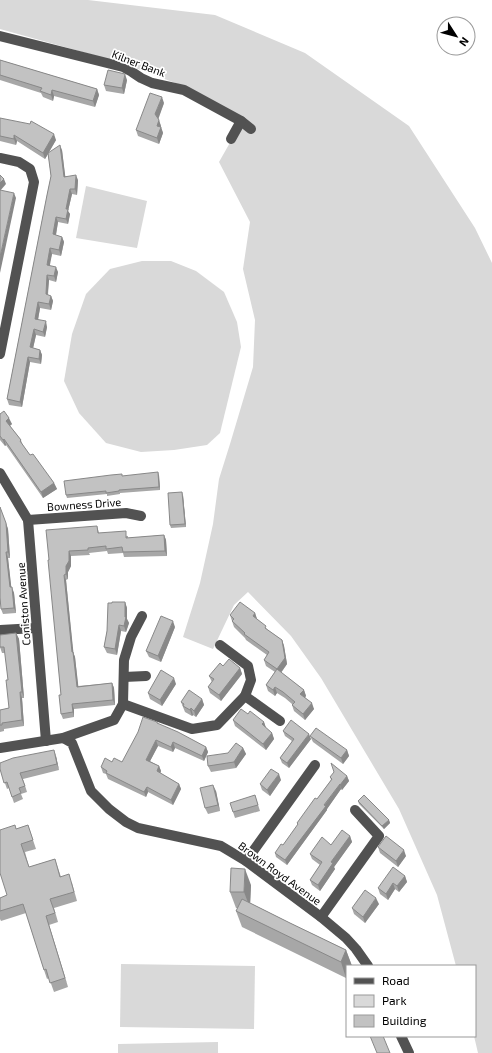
<svg xmlns="http://www.w3.org/2000/svg" width="492" height="1053" font-family="'Exo 2',sans-serif">
  <rect width="100%" height="100%" fill="#fff"/>
  <g fill="#d9d9d9">
    <path d="M0 0H88L215 15 305 53 409 126 475 228 492 263V1053H478L474 1036H475V966H456L437 895 399 809 321 678 291 636 248 592 234 605 213 649 183 637 200 583 213 524 219 479 230 444 253 367 255 320 243 269 250 222 219 162 244 118 186 87 122 63 0 29Z"/>
    <path d="M86 186 147 201 137 248 76 238Z"/>
    <path d="M142 261H171L196 271 224 292 237 322 241 347 220 433 207 445 174 450 141 452 106 443 79 413 64 381 72 334 86 294 110 269Z"/>
    <path d="M121 964 255 966 254 1029 120 1027Z"/>
    <path d="M218 1042V1053H118V1044Z"/>
  </g>
  <g fill="none" stroke-linecap="round" stroke-linejoin="round">
    <g stroke="#525252" stroke-width="10">
      <path d="M0 36 123 67 132 72 141 78 152 83 184 90 241 121 251 129"/>
      <path d="M231 139 241 121"/>
      <path d="M0 158 19 162 30 169 34 182 0 354"/>
      <path d="M0 473 28 520 46 741"/>
      <path d="M28 520 126 513 141 516"/>
      <path d="M0 630 36 628"/>
      <path d="M124 677 146 676"/>
      <path d="M245 696 280 721"/>
      <path d="M123 704 192 729 217 725 245 696 251 680 248 666 220 645"/>
      <path d="M63 738 72 743 91 791 109 809 126 822 138 828 221 846 246 861 321 917 346 938 356 949 368 966"/>
      <path d="M0 748 63 738 114 720 123 704 124 660 131 637 142 616"/>
      <path d="M246 861 315 765"/>
      <path d="M321 917 379 836 355 810"/>
      <path d="M401 1036 409 1053"/>
    </g>
  </g>
  <g fill="#a7a7a7">
    <path d="M0 60 97 89 99 95 95 107 54 96 53 101 43 97 41 93 0 80Z"/>
    <path d="M127 80 124 94 106 91 104 85Z"/>
    <path d="M164 103 158 118 161 126V128L163 133 159 144 138 136 136 130Z"/>
    <path d="M0 118 56 140 49 152 62 150 65 176 78 180 77 195 72 194 68 211 70 214 68 224 58 222 56 235 62 237 64 242 61 256 52 254 49 265 58 272 56 282 49 280 48 295 51 296 53 301 51 310 40 308 38 320 47 327 45 337 36 335 33 348 40 350 42 355 41 364 30 362 22 407 9 405 7 399 47 195 51 176 48 154 45 159 17 141 16 145 0 141Z"/>
    <path d="M0 414 12 424 10 426 21 440 23 446 30 455 54 483 57 489 43 498 6 445 5 446 0 440Z"/>
    <path d="M159 475 160 490 120 493V494L107 496V494L67 498 66 495 123 476Z"/>
    <path d="M183 495 186 527 171 528 170 525Z"/>
    <path d="M0 507 8 529 10 558H8L11 587 14 593 16 613 3 614 1 609V604H0Z"/>
    <path d="M97 526 99 533 128 536V538L164 535 166 540 167 556 124 557 123 553 108 554 107 551 89 553 90 555 71 556V566L68 572V579L66 580 73 652 75 657 78 686 112 683 114 688 115 705 74 709V717L63 719 61 714V695L49 560Z"/>
    <path d="M125 602 127 608V619L129 623 126 632 121 631 117 655 107 653 104 647 112 603Z"/>
    <path d="M255 613 257 619 268 630 282 640 284 646 287 664 281 673 304 690 306 696 305 697 314 709 305 720 294 711 292 705V704L285 698 277 693 275 696 268 691 266 685 275 672 266 666 264 660 267 655 246 640 245 638 234 627 230 615Z"/>
    <path d="M175 627 161 662 149 657 146 651Z"/>
    <path d="M16 633 19 639 24 698H22L24 726 4 729V731L0 732V710L9 708 8 680 5 653H2L0 647Z"/>
    <path d="M223 666 240 668 242 674 221 701 210 693 208 687 212 682 209 676Z"/>
    <path d="M176 684 162 706 150 699 148 693Z"/>
    <path d="M202 699 204 705 196 717 193 715 192 716 185 712 181 702Z"/>
    <path d="M248 714 264 722 266 728 272 733 274 739 266 750 235 726 233 720Z"/>
    <path d="M157 722 158 724 206 747 208 752 204 761 175 748 173 752 158 746 150 761 159 766 161 771 160 773 179 784 181 789 173 805 148 792 146 797 108 779 106 774 103 773 101 767 112 762H122Z"/>
    <path d="M283 731 311 739 289 768 282 763 280 758 292 741 285 736Z"/>
    <path d="M310 736 347 750 349 756 343 764 313 742Z"/>
    <path d="M243 748 246 754 236 768 211 772 208 766Z"/>
    <path d="M56 756 59 770 23 779 27 792 21 794 23 799 14 803 9 788 7 789 0 769Z"/>
    <path d="M347 776 349 781 342 790 341 789 327 809V810L287 865 276 857 275 853 283 845 298 825 297 823 317 799 331 780 330 777Z"/>
    <path d="M281 780 270 796 262 790 260 784Z"/>
    <path d="M216 791 220 811 208 814 205 808Z"/>
    <path d="M255 795 260 811 235 818 233 812Z"/>
    <path d="M358 801 389 820 390 823 384 829 359 804Z"/>
    <path d="M28 825 36 849 25 852 29 867 55 859 61 877 72 883 77 901 54 908 58 922 49 925 68 987 54 992 49 978 47 979 44 970 26 913 1 921 0 919V898L7 895 16 829Z"/>
    <path d="M350 836 352 842 334 867 335 869 320 891 312 885 310 880 320 865 312 859 310 854 331 845Z"/>
    <path d="M378 847 406 856 398 867 380 853Z"/>
    <path d="M405 876 407 882 399 892 395 889 388 900 380 894 378 888Z"/>
    <path d="M251 885 250 903 290 923 346 950 352 966H347V977L346 978 242 927 236 911 238 908H236L230 892Z"/>
    <path d="M379 904 365 923 354 914 352 908Z"/>
  </g>
  <g fill="#888">
    <path d="M125 74 127 80 124 94 122 88Z"/>
    <path d="M97 89 99 95 95 107 93 101Z"/>
    <path d="M52 90 54 96 53 101 51 95Z"/>
    <path d="M162 97 164 103 158 120 155 114Z"/>
    <path d="M159 120 163 133 159 144 157 138V126Z"/>
    <path d="M54 134 56 140 45 159 43 153Z"/>
    <path d="M14 135 17 141 16 145 14 139Z"/>
    <path d="M60 145 62 150 66 182 64 177Z"/>
    <path d="M76 175 78 180 77 195 75 189Z"/>
    <path d="M4 179 6 184 0 191V183Z"/>
    <path d="M70 189 72 194 68 211 70 214 68 224 66 219V209Z"/>
    <path d="M14 193 16 198 0 273V257Z"/>
    <path d="M56 217 58 222 55 240 53 234Z"/>
    <path d="M62 237 64 242 61 256 59 250Z"/>
    <path d="M50 248 52 254 49 270 47 265Z"/>
    <path d="M56 267 58 272 56 282 54 276Z"/>
    <path d="M47 275 49 280 47 300 46 294Z"/>
    <path d="M51 296 53 301 51 310 49 304Z"/>
    <path d="M38 302 40 308 37 325 35 319Z"/>
    <path d="M46 321 47 327 45 337 43 332Z"/>
    <path d="M34 329 36 335 32 353 30 347Z"/>
    <path d="M40 350 42 355 41 364 39 359Z"/>
    <path d="M28 357 30 362 22 407 20 402Z"/>
    <path d="M9 418 12 424 8 427 6 421Z"/>
    <path d="M4 439 6 445 5 446 3 440Z"/>
    <path d="M158 472 159 475 160 490 159 487Z"/>
    <path d="M54 483 57 489 43 498 41 492Z"/>
    <path d="M182 492 183 495 186 527 185 524Z"/>
    <path d="M6 523 8 529 10 558 8 552Z"/>
    <path d="M164 535 166 540 167 556 165 551Z"/>
    <path d="M69 551 71 556V566L68 572V579L66 574V566Z"/>
    <path d="M6 552 8 558 12 593 10 587Z"/>
    <path d="M64 575 66 580 74 658 72 652Z"/>
    <path d="M12 587 14 593 16 613 14 608Z"/>
    <path d="M125 602 127 608V619L129 623 126 632 124 626Z"/>
    <path d="M255 613 257 619 253 616Z"/>
    <path d="M173 621 175 627 161 662 158 656Z"/>
    <path d="M119 625 121 631 117 655 115 649Z"/>
    <path d="M16 633 19 639 24 698 22 692Z"/>
    <path d="M282 640 284 646 287 664 279 675 277 669Z"/>
    <path d="M73 652 75 657 79 692 77 687Z"/>
    <path d="M240 668 242 674 221 701 219 695Z"/>
    <path d="M174 678 176 684 162 706 160 700Z"/>
    <path d="M112 683 114 688 115 705 113 700Z"/>
    <path d="M275 687 277 693 275 696 273 690Z"/>
    <path d="M304 690 306 696 303 700 300 694Z"/>
    <path d="M20 692 22 698 24 726 22 720Z"/>
    <path d="M202 699 204 705 196 717 194 711Z"/>
    <path d="M312 703 314 709 305 720 303 714Z"/>
    <path d="M72 704 74 709V717L73 712Z"/>
    <path d="M191 708 193 715 192 716 190 710Z"/>
    <path d="M264 722 266 728 262 724Z"/>
    <path d="M272 733 274 739 266 750 263 744Z"/>
    <path d="M309 734 311 739 289 768 287 763Z"/>
    <path d="M156 740 158 746 148 765 146 760Z"/>
    <path d="M173 742 175 748 173 752 171 747Z"/>
    <path d="M206 747 208 752 204 761 202 756Z"/>
    <path d="M243 748 246 754 236 768 234 762Z"/>
    <path d="M54 750 56 756 59 770 57 764Z"/>
    <path d="M347 750 349 756 343 764 341 758Z"/>
    <path d="M159 766 161 771 159 777 157 771Z"/>
    <path d="M279 774 281 780 270 796 267 790Z"/>
    <path d="M347 776 349 781 342 790 340 785Z"/>
    <path d="M179 784 181 789 173 805 171 800Z"/>
    <path d="M340 784 341 789 327 809V810L287 865 285 860Z"/>
    <path d="M213 785 216 791 220 811 218 805Z"/>
    <path d="M147 787 148 792 146 797 144 792Z"/>
    <path d="M389 820 390 823 384 829 382 826Z"/>
    <path d="M350 836 352 842 334 867 335 869 320 891 318 885 331 862Z"/>
    <path d="M404 850 406 856 398 867 396 861Z"/>
    <path d="M245 869 251 885 250 908 244 892Z"/>
    <path d="M405 876 407 882 399 892 397 886Z"/>
    <path d="M393 883 395 889 388 900 386 894Z"/>
    <path d="M376 898 379 904 365 923 363 917Z"/>
    <path d="M46 916 49 925 68 987 65 978Z"/>
    <path d="M346 950 352 966H347V977L346 978 341 962Z"/>
  </g>
  <g fill="#c2c2c2" stroke="#888">
    <path d="M0 60 97 89 93 101 52 90 51 95 40 91 42 88 0 75Z"/>
    <path d="M108 70 125 74 122 88 104 85Z"/>
    <path d="M150 93 162 97 155 114 159 120 157 126 161 127 157 138 136 130Z"/>
    <path d="M0 118 30 124 31 121 54 134 43 153 14 135V139L0 136Z"/>
    <path d="M60 145 64 177 76 175 75 189H70L66 209H68L66 219 56 217 53 234 62 237 59 250 50 248 47 265 56 267 54 276 47 275 46 294 51 296 49 304 38 302 35 319 46 321 43 332 34 329 30 347 40 350 39 359 28 357 20 402 7 399 47 195 51 176 48 153Z"/>
    <path d="M0 175 4 179 0 183Z"/>
    <path d="M0 190 14 193 0 257Z"/>
    <path d="M4 411 9 418 6 421 21 440 20 441 30 455 33 454 54 483 41 492 4 439 3 440 0 436V414Z"/>
    <path d="M158 472 159 487 119 490V491L106 493V491L66 495 64 481 111 475 122 474V476Z"/>
    <path d="M182 492 185 524 170 525 168 493Z"/>
    <path d="M0 507 6 523 8 552H6L10 587H12L14 608 1 609 0 598Z"/>
    <path d="M97 526 98 533 126 531V538L164 535 165 551 123 552 122 547 106 549V546L88 548V550L69 551V561L66 566V574L64 575 72 652H73L77 687 112 683 113 700 72 704 73 712 61 714 59 695H61L48 560H49L46 530Z"/>
    <path d="M112 602H125V617H126L124 626 119 625 115 649 104 647 107 631 108 603H112Z"/>
    <path d="M240 602 255 613 253 616 266 626 265 628 282 640 285 658 277 669 264 660 269 652 244 634 245 633 232 621 234 619 230 615Z"/>
    <path d="M161 616 173 621 158 656 146 651Z"/>
    <path d="M16 633 22 692H20L22 720 2 723V725H0V710L9 708 6 680H8L4 647H0V635Z"/>
    <path d="M229 659 240 668 219 695 208 687 214 679 209 676 220 663 223 666Z"/>
    <path d="M277 669 304 690 300 694 312 703 303 714 292 705 295 702 283 692 275 687 273 690 266 685Z"/>
    <path d="M161 670 174 678 160 700 148 693Z"/>
    <path d="M189 690 202 699 194 711 191 708 190 710 183 706 184 704 181 702Z"/>
    <path d="M241 709 248 714 250 711 264 722 262 724 272 733 263 744 233 720Z"/>
    <path d="M143 717 157 722V723L178 732 206 747 202 756 173 742 171 747 156 740 146 760 159 766 157 771 179 784 171 800 147 787 144 792 106 773 107 771 101 767 105 758 112 762 114 758 122 762 138 732Z"/>
    <path d="M291 720 309 734 287 763 280 758 294 739 283 731Z"/>
    <path d="M316 728 347 750 341 758 310 736Z"/>
    <path d="M236 743 243 748 234 762 208 766 207 756 228 753Z"/>
    <path d="M54 750 57 764 20 773 25 786 19 788 21 793 12 797 7 782 4 783 0 769V763L13 758Z"/>
    <path d="M331 763 347 776 340 785V784L324 805 326 806 285 860 275 853 281 844 283 845 298 824 297 823 315 798 317 799 332 779 330 777 334 772Z"/>
    <path d="M271 769 279 774 267 790 260 784Z"/>
    <path d="M213 785 218 805 205 808 200 788Z"/>
    <path d="M255 795 258 805 233 812 230 803Z"/>
    <path d="M364 795 389 820 382 826 358 801Z"/>
    <path d="M15 825 16 829 28 825 33 840 21 844 29 867 55 859 60 877 69 874 74 892 50 899 55 913 46 916 65 978 50 983 46 969 44 970 23 904 0 911V898L7 895 0 873V830Z"/>
    <path d="M342 830 350 836 331 862 333 863 318 885 310 880 322 862 310 854 322 837 331 845Z"/>
    <path d="M386 836 404 850 396 861 378 847Z"/>
    <path d="M393 867 405 876 397 886 393 883 386 894 378 888Z"/>
    <path d="M231 868 245 869 244 892H230Z"/>
    <path d="M365 890 376 898 363 917 352 908Z"/>
    <path d="M242 899 290 923 346 950 341 962 236 911Z"/>
    <path d="M370 1036H383L390 1053H377Z"/>
  </g>
  <g text-anchor="middle" dominant-baseline="central" stroke-width="3.5" stroke-linejoin="round" paint-order="stroke">
    <g font-size="11" fill="#000" stroke="#fff">
      <text transform="translate(139 63) rotate(21)">Kilner Bank</text>
      <text transform="translate(84 504) rotate(-4)">Bowness Drive</text>
      <text transform="translate(23 604) rotate(-94)">Coniston Avenue</text>
      <text transform="translate(280 873) rotate(36)">Brown Royd Avenue</text>
    </g>
  </g>
  <rect x="346" y="965" width="130" height="72" fill="#ffffff" stroke="#999999"/>
  <rect x="354" y="978" width="20" height="6" fill="#525252" stroke="#999999"/>
  <text x="382" y="985" font-size="12" fill="#000000">Road</text>
  <rect x="354" y="995" width="20" height="12" fill="#d9d9d9" stroke="#999999"/>
  <text x="382" y="1005" font-size="12" fill="#000000">Park</text>
  <rect x="354" y="1015" width="20" height="12" fill="#c2c2c2" stroke="#999999"/>
  <text x="382" y="1025" font-size="12" fill="#000000">Building</text>
  <g transform="translate(456 36) rotate(126)"><circle r="19" fill="#ffffff" stroke="#999999"/>
  <path d="M0-3L7 15L0 10L-7 15Z" fill="#000000"/>
  <text y="-6" font-size="11" font-weight="bold" text-anchor="middle" fill="#000000">N</text>
  </g>
</svg>
